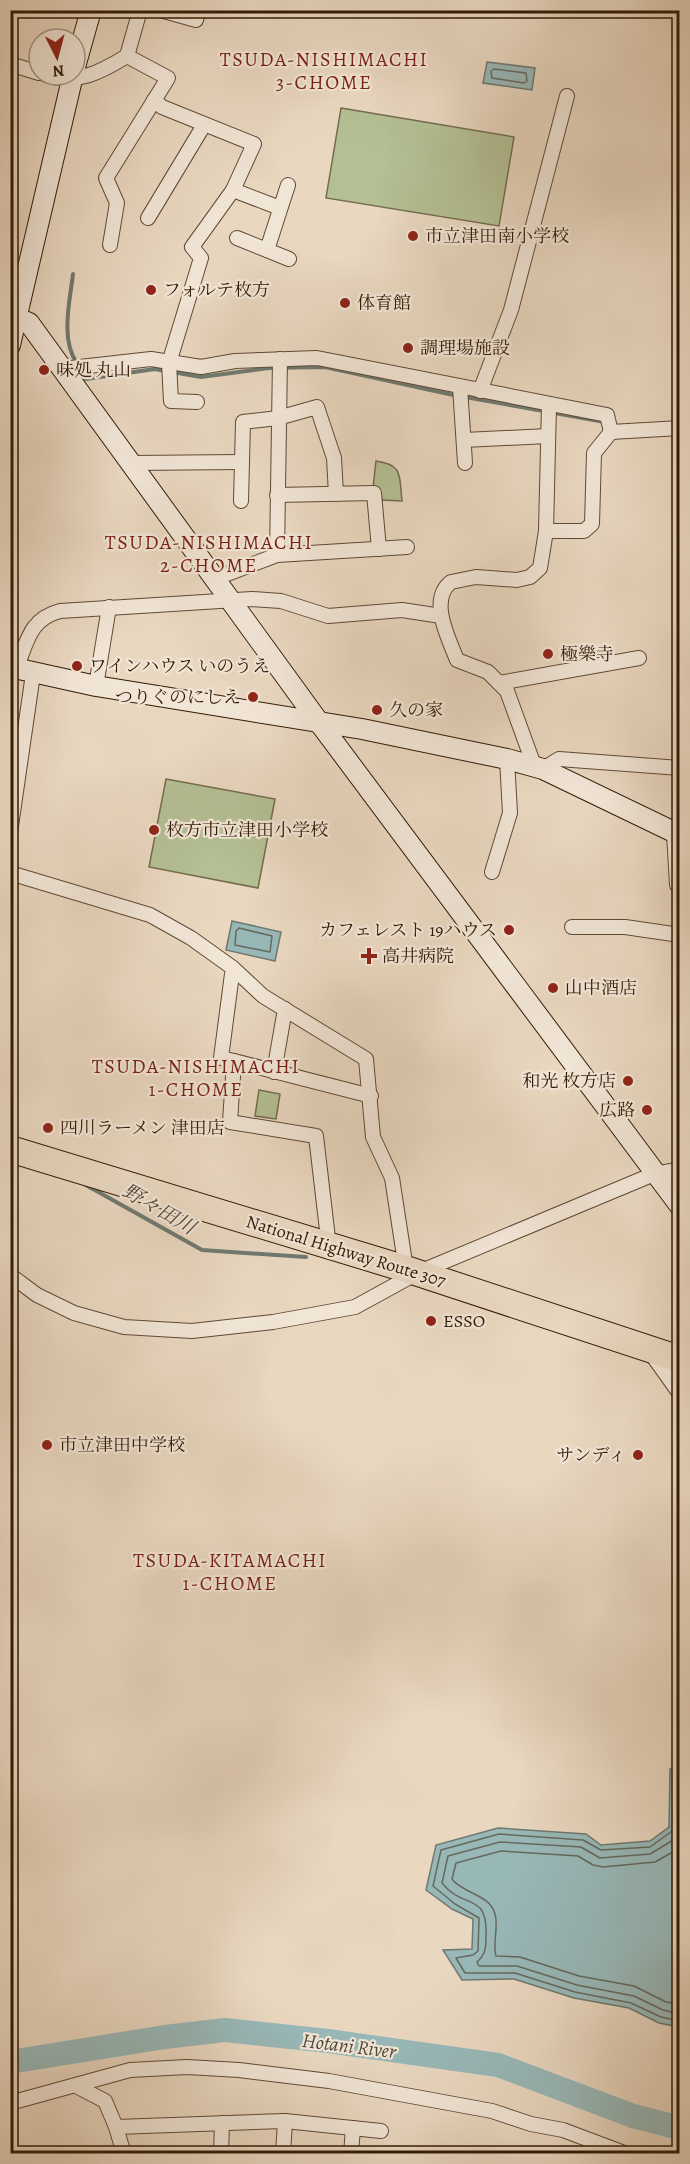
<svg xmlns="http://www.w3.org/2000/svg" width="690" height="2164" font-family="Alegreya,'Noto Serif JP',serif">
  <rect width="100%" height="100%" fill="#e9d7c0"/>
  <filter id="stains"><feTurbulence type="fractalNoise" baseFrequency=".00333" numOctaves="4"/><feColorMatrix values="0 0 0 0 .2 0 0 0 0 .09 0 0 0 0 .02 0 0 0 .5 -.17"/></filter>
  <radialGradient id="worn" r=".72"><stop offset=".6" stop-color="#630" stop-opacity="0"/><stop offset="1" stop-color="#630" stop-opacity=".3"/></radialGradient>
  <g fill="#b4bf94" stroke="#736c4c" stroke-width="1.5">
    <path d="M341 108 514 137 499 226 326 198Z"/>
    <path d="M376 461C404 465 399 476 402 501L382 500 380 490 373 488Z"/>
    <path d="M166 779 275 799 258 888 149 867Z"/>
    <path d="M259 1090 280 1094 276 1119 255 1116Z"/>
  </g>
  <g fill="#98b8b8" stroke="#6f7970" stroke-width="1.5">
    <path d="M487 62 535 68 532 90 483 83Z"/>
    <path d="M232 921 281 932 275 961 226 950Z"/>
    <path d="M670 1769H680L679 2027 659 2023 629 2008 574 1998 514 1979 462 1980 443 1950 472 1949 473 1919 452 1909 426 1890 436 1845 498 1828 586 1834 601 1845 650 1841 669 1827Z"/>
  </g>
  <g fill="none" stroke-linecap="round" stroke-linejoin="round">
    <g stroke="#65695e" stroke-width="1.5">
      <path d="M494 69 526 73 527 81 524 83 492 78 491 71Z"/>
      <path d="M239 928 272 936 270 952 235 945 236 931Z"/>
      <path d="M680 1775 676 1778 675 1829 650 1847 601 1850 583 1840 499 1834 441 1850 433 1886 455 1904 479 1918 478 1951 473 1955 456 1958 465 1973H515L575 1992 631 2003 661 2017 680 2021"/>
      <path d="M680 1836 650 1854 600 1858 581 1847 500 1842 448 1856 442 1883C463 1910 488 1891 486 1936 486 1947 486 1954 477 1962L479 1966H517L577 1985 634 1996 663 2010 680 2014"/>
      <path d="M680 1848 655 1862 603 1867 593 1865 578 1856 501 1851 456 1863 452 1879C463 1894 490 1894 495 1914 499 1927 492 1944 496 1956L520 1957 579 1976 634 1986 666 2002 680 2004"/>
    </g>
    <g stroke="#6f7970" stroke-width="4">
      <path d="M73 274C70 300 60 340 77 363"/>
      <path d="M172 372 201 377 269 368 325 367 458 396"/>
      <path d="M79 380 155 369 165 371"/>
      <path d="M465 397 605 422"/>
      <path d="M84 1184 202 1250 306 1257"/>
    </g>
    <path stroke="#98b8b8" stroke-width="24" d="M10 2062 165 2037 225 2030 328 2041 498 2065 633 2116 680 2128"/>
    <g stroke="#604934" stroke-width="16">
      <g id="street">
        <path d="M160 10 196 20 198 10"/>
        <path d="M10 64 39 73"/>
        <path d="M46 75C77 85 101 72 127 56L140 10"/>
        <path d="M154 100 162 107 254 144 233 190 192 247 201 258 169 363 171 401 197 402"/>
        <path d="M233 190 280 208"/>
        <path d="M148 218 204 125"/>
        <path d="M237 238 289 259"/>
        <path d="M110 245 117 203 106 178 168 78 127 56"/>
        <path d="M267 250 288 185"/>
        <path d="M62 369 151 359 201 367 235 361 317 358 607 415 611 432 680 428"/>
        <path d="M460 387 465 463"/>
        <path d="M480 391 511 310 567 96"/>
        <path d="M464 440 548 436"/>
        <path d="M130 463 242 462"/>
        <path d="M277 495 374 493 379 549"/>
        <path d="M241 501 243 422 278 418 317 407 334 458 336 494"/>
        <path d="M546 531H584L592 524 594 453 611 432"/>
        <path d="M277 555 280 359"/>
        <path d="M214 579 277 555 407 547"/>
        <path d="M16 669C27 643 29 619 60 611L252 599 281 601 328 616 402 610 441 616"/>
        <path d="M499 683 639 658"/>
        <path d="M96 686 109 607"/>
        <path d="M535 768 507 691 488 672 457 660C449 639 428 600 451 582L476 577 517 580 530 577 540 568 546 531 549 405"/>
        <path d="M543 769 559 759 680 768"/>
        <path d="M10 833 33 674"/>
        <path d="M674 833 677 885"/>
        <path d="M492 872 510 813 507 759"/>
        <path d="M10 873 150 915 191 938 233 968 263 996 366 1059 373 1137 392 1178 406 1269"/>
        <path d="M572 927H625L680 935"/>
        <path d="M232 974 221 1058 234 1061 230 1122 316 1136 329 1247"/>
        <path d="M680 984V988"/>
        <path d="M234 1061 371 1096"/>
        <path d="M274 1072 285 1009"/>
        <path d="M10 1275 37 1295 74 1313 124 1327 192 1331 273 1322 355 1307 417 1273 654 1174 680 1169"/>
        <path d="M650 1352 680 1394"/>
        <path d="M76 2086 105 2101 116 2127 285 2121 381 2131"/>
        <path d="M10 2103 130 2070 187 2067 239 2070 329 2081 492 2111 531 2124 563 2130 627 2154"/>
        <path d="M116 2127 124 2154"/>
        <path d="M221 2154 222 2123"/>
        <path d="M283 2154 285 2121"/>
        <path d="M351 2154 353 2128"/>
      </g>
    </g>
    <g stroke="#321a05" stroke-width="22">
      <g id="secondary">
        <path d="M75 67 91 10"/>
        <path d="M17 318 29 323 318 721 680 1206"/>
        <path d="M10 345 73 75"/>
        <path d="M10 667 96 686 362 729 507 759 543 769 680 835"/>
      </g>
    </g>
    <g stroke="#321a05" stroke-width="28">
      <path id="highway" d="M10 1149 406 1269 680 1359"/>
    </g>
    <use href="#street" stroke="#f1e5d6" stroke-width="14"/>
    <use href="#secondary" stroke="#f1e5d6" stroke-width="20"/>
    <use href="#highway" stroke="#e9d7c0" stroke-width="26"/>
  </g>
  <g fill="#8f2418" stroke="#f1e5d6" stroke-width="2">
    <circle cx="413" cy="236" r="6"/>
    <circle cx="151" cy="290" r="6"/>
    <circle cx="345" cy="303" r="6"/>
    <circle cx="408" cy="348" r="6"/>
    <circle cx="44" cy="370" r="6"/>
    <circle cx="548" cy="654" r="6"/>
    <circle cx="77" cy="666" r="6"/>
    <circle cx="253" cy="697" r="6"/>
    <circle cx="377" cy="710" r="6"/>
    <circle cx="154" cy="830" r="6"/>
    <circle cx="509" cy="930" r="6"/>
    <path d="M366 947h6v6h6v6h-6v6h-6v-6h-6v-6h6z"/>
    <circle cx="553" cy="988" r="6"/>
    <circle cx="628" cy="1081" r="6"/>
    <circle cx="647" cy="1110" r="6"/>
    <circle cx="48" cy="1128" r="6"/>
    <circle cx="431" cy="1321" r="6"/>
    <circle cx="47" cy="1445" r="6"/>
    <circle cx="638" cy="1455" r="6"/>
  </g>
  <g text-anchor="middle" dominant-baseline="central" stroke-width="4.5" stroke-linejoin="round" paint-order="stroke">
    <g font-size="18" fill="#321a05" stroke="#f1e5d6" text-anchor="start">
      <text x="425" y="236">市立津田南小学校</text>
      <text x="163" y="290">フォルテ枚方</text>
      <text x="357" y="303">体育館</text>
      <text x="420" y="348">調理場施設</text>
      <text x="56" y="370">味処 丸山</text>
      <text x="560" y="654">極樂寺</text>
      <text x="89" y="666">ワインハウス いのうえ</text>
      <text x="241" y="697" text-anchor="end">つりぐのにしえ</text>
      <text x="389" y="710">久の家</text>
      <text x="166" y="830">枚方市立津田小学校</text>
      <text x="497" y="930" text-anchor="end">カフェレスト 19ハウス</text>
      <text x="382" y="956">高井病院</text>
      <text x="565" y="988">山中酒店</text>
      <text x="616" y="1081" text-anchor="end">和光 枚方店</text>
      <text x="635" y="1110" text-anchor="end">広路</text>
      <text x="60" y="1128">四川ラーメン 津田店</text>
      <text x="443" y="1321">ESSO</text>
      <text x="59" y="1445">市立津田中学校</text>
      <text x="626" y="1455" text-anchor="end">サンディ</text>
    </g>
    <g font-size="18" fill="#321a05" stroke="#f1e5d6">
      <text transform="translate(346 1251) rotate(17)">National Highway Route 307</text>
    </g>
    <g font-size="20" letter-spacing="1.5" fill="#7a1f14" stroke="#f1e5d6">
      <text x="324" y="59">TSUDA-NISHIMACHI<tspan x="324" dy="23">3-CHOME</tspan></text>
      <text x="209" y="542">TSUDA-NISHIMACHI<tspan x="209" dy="23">2-CHOME</tspan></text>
      <text x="196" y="1066">TSUDA-NISHIMACHI<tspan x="196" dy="23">1-CHOME</tspan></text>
      <text x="230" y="1560">TSUDA-KITAMACHI<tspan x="230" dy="23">1-CHOME</tspan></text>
    </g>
    <g font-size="20" font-style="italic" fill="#51493b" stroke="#f1e5d6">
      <text transform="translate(159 1209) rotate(30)">野々田川</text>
      <text transform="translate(349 2046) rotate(7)">Hotani River</text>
    </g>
  </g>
  <rect width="690" height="2164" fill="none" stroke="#e9d7c0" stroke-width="36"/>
  <rect x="12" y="12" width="666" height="2140" fill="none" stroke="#321a05" stroke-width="3"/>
  <rect x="18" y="18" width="654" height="2128" fill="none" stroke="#321a05" stroke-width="1.5"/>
  <g transform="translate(57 57) rotate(174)"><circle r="28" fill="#f1e5d6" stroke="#a59482" stroke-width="1.5"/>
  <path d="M0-4.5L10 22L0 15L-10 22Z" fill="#8f2418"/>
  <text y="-9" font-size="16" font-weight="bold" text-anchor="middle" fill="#321a05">N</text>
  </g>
  <rect width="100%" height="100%" filter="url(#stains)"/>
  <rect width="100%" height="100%" fill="url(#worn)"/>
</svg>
